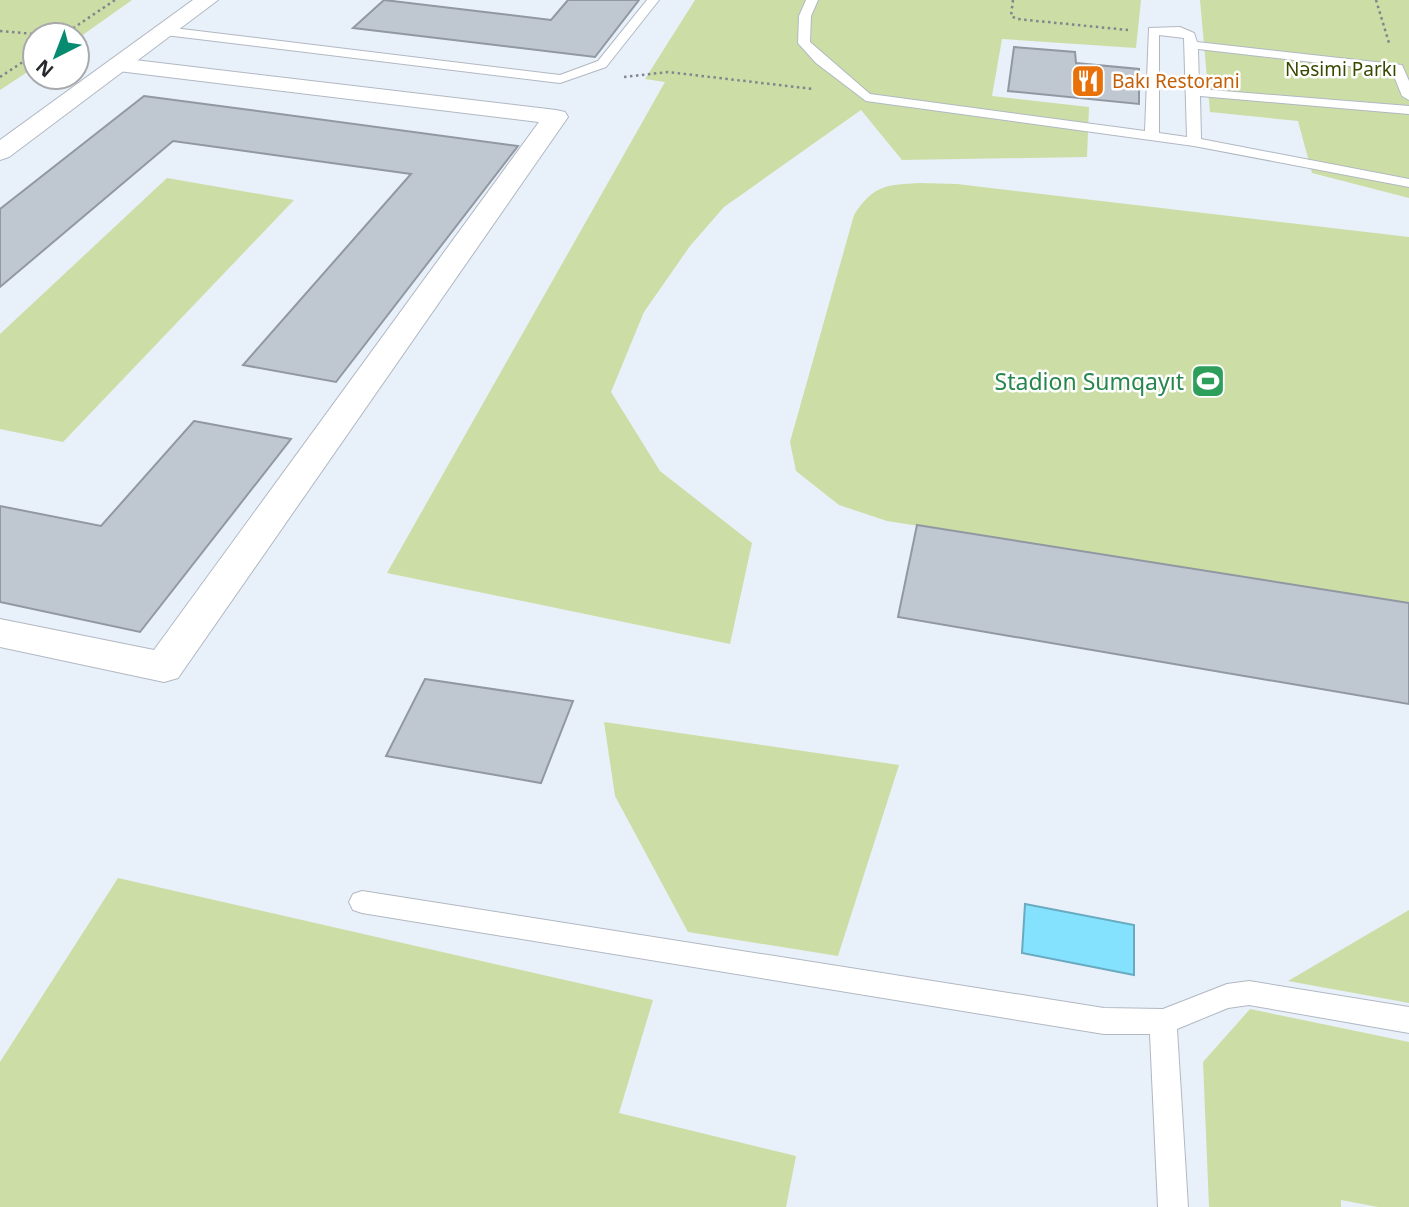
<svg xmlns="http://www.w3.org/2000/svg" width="1409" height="1207" font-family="'Noto Sans',sans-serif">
  <rect width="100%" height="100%" fill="#e8f0fa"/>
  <g fill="#ccdea5">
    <path d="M0 0H132L77 39V35H35V67L0 90Z"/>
    <path d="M695 0H1141L1136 48 1002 39 992 96 1089 107 1087 157 902 160 861 110 724 207 690 246 644 312 611 392 660 471 752 543 730 644 387 573 665 82 645 79Z"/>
    <path d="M1200 0H1409V198L1312 173 1298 121 1210 112Z"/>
    <path d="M167 178 294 200 63 442 0 429V334Z"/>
    <path d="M921 183 957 184 1409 237V603L887 521 839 505 796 471 790 442 854 215C874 184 887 185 921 183Z"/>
    <path d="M604 722 899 765 838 956 688 932 615 796Z"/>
    <path d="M118 878 653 1000 619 1113 796 1156 786 1207H0V1062Z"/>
    <path d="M1409 910V1003L1288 981Z"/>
    <path d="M1250 1009 1409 1042V1207H1378L1341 1200V1207H1209L1203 1062Z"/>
  </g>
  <path fill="#84e2ff" stroke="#68aac0" stroke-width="2" d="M1025 904 1134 925V975L1022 953Z"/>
  <g fill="#bfc7d1" stroke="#9198a2" stroke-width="2">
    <path d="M384 0 551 20 568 0H639L595 57 353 28Z"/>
    <path d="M1014 47 1075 52 1076 63 1139 69V104L1008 91Z"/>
    <path d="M144 96 235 108 518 146 336 382 243 365 411 174 173 141 0 287V209Z"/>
    <path d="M194 421 291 439 140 632 0 602V506L101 526Z"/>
    <path d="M917 525 1409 603V704L898 617Z"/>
    <path d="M425 679 573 701 541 783 386 756Z"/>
  </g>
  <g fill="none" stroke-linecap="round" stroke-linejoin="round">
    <g stroke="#b1b8c2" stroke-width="2">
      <g id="lane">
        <path d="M647 0H659L606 67 560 83 165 35 159 31 165 27 560 75 598 61Z"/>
        <path d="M806 0H818L811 16 810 42 870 94 1145 131 1149 28 1180 27 1194 33 1197 42 1402 65 1409 81V100L1402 96 1392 71 1198 49 1199 89 1409 106V114L1200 96 1201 139 1409 179V187L1194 146 866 101 816 63 798 43 799 16ZM1159 35 1184 38 1187 137 1159 133Z"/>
        <path d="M362 891 1104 1008 1163 1009 1227 984 1249 981 1409 1007V1033L1249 1005 1228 1008 1177 1029 1188 1207H1158L1150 1034H1104L362 913 353 910 349 902 353 894Z"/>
      </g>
    </g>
    <g stroke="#b1b8c2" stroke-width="2">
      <path id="street" d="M118 58 556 110 565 112 568 117 178 678 164 682 0 647V619L154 650 539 122 110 70 106 65 110 60Z"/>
    </g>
    <g stroke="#b1b8c2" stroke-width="2">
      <path id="secondary" d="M193 0H218L9 157 0 160V140Z"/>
    </g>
    <g stroke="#81868d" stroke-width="2.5" stroke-dasharray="2.5 3.5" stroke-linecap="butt">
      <path d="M1013 0 1011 16 1017 19 1128 30"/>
      <path d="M1376 0 1389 43"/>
      <path d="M0 31 45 35"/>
      <path d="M63 35 115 0"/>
      <path d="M0 77 35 54"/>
      <path d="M624 77 668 72 813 89"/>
    </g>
    <use href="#lane" fill="#fff" fill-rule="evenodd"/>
    <use href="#street" fill="#fff" fill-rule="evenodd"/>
    <use href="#secondary" fill="#fff" fill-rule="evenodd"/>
  </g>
  <defs>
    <g id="restaurant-square" transform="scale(1.75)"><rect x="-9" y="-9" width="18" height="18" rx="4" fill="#e8710a" stroke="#fff"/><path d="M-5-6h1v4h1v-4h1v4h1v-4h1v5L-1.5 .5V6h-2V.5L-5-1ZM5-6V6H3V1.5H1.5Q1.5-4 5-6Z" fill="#fff"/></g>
    <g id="stadium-square" transform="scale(1.75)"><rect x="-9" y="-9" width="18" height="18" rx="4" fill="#2e9e5b" stroke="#fff"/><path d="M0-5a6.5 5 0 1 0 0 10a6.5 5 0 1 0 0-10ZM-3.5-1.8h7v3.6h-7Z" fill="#fff"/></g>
  </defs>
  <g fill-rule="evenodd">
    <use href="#restaurant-square" x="1088" y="81"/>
    <use href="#stadium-square" x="1208" y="381"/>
  </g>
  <g text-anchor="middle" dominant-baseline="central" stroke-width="5" stroke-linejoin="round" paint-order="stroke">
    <g font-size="19" fill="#394901" stroke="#fff">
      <text x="1341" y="69">Nəsimi Parkı</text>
    </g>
    <g font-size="19" fill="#c56008" stroke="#fff" text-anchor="start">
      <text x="1112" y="81">Bakı Restorani</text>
    </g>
    <g font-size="23" fill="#27864d" stroke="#fff" text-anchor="end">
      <text x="1184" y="381">Stadion Sumqayıt</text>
    </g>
  </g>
  <g transform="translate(56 56) rotate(222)"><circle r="33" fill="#ffffff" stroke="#a8a9ab" stroke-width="2"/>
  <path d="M0-5L12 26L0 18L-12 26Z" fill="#068b71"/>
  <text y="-10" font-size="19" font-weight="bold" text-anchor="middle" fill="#26292d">N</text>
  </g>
</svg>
